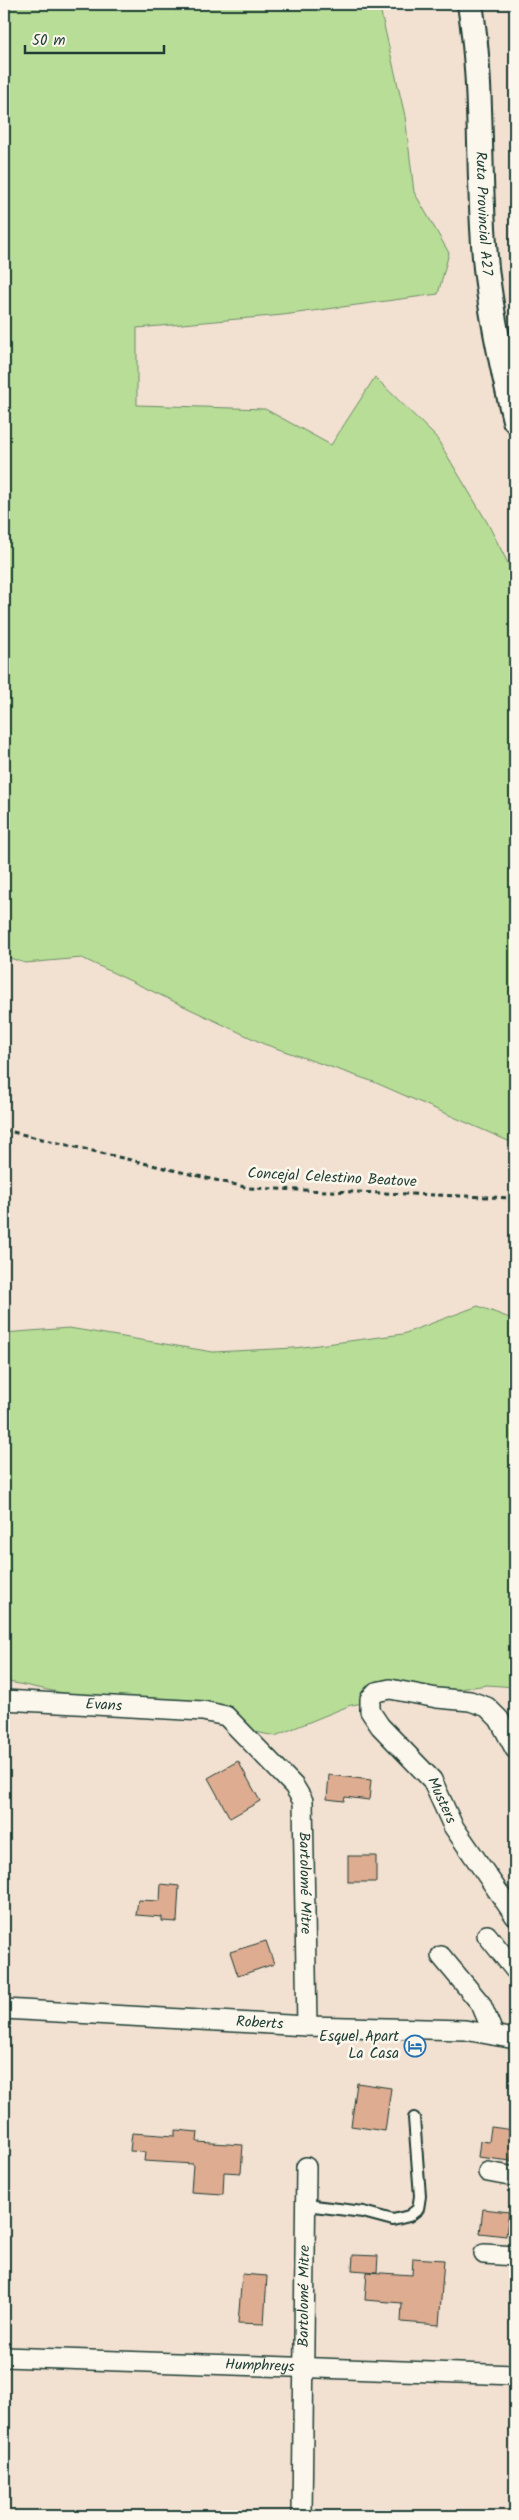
<svg xmlns="http://www.w3.org/2000/svg" width="519" height="2520" font-family="Kalam,sans-serif">
  <rect width="100%" height="100%" fill="#f2e0d1"/>
  <filter id="ink" filterUnits="userSpaceOnUse"><feTurbulence type="fractalNoise" baseFrequency=".02" numOctaves="2"/><feDisplacementMap in="SourceGraphic" scale="10" xChannelSelector="R" yChannelSelector="G"/><feConvolveMatrix kernelMatrix="1 2 1 2 8 2 1 2 1" color-interpolation-filters="sRGB"/></filter>
  <g filter="url(#ink)">
    <g fill="#b8dd97" stroke="#6c8d66">
      <path d="M4 4H379L405 116 414 192 449 253 438 294 283 315 137 328V405L265 409 331 445 375 377 436 437 487 522 515 577V1144L374 1082 264 1044 82 958 25 963 4 956Z"/>
      <path d="M478 1306 515 1320V1687L487 1685 351 1705 275 1736 4 1681V1333L69 1328 213 1352 295 1348 403 1334Z"/>
    </g>
    <g fill="#deac91" stroke="#1f3d34">
      <path d="M238 1761 260 1801 230 1818 208 1778Z"/>
      <path d="M329 1775 371 1780 369 1800 345 1797 344 1801 327 1799Z"/>
      <rect x="348" y="1856" width="28" height="26"/>
      <path d="M161 1884 179 1886 177 1922 162 1921V1917L136 1915 138 1900 160 1901Z"/>
      <path d="M266 1941 274 1964 238 1976 230 1952Z"/>
      <path d="M357 2083 391 2088 385 2131 351 2126Z"/>
      <path d="M491 2127 514 2130 511 2161 478 2157 480 2141 489 2142Z"/>
      <path d="M175 2130 198 2132 197 2142 243 2145 241 2173 224 2172 223 2194 191 2192 193 2164 144 2161 145 2152 130 2151 132 2133 175 2136Z"/>
      <path d="M483 2209 509 2212 506 2236 480 2233Z"/>
      <path d="M353 2255 378 2256 377 2272 352 2270Z"/>
      <path d="M413 2258 444 2260 439 2325 401 2322 402 2303 365 2300 367 2272 412 2275Z"/>
      <path d="M242 2274 267 2276 264 2324 238 2323Z"/>
    </g>
    <g fill="none" stroke-linecap="round" stroke-linejoin="round">
      <g stroke="#1f3d34" stroke-width="14">
        <path id="service" d="M306 2205 363 2212 393 2220 409 2216 418 2209 420 2196 414 2118"/>
      </g>
      <g stroke="#1f3d34" stroke-width="22">
        <g id="minor">
          <path id="s1" d="M4 1700 203 1711 226 1716 294 1786 303 1801 307 2026"/>
          <path id="s2" d="M515 1749 499 1719 487 1707 470 1701 437 1698 390 1689 376 1692 370 1699V1711L380 1726 432 1780 453 1826 515 1916"/>
          <path d="M487 1935 515 1970"/>
          <path d="M441 1956 481 2004 494 2035"/>
          <path id="s3" d="M4 2009 307 2026 465 2030 515 2039"/>
          <path d="M488 2172 515 2177"/>
          <path d="M484 2254 515 2256"/>
          <path id="s4" d="M4 2357 515 2375"/>
          <path id="s5" d="M302 2516 306 2167"/>
        </g>
      </g>
      <g stroke="#1f3d34" stroke-width="28">
        <g id="tertiary">
          <path id="s6" d="M470 4C484 92 477 180 486 268 492 320 503 370 515 420"/>
        </g>
      </g>
      <path stroke="#1f3d34" stroke-width="3" stroke-dasharray="5 4" stroke-linecap="butt" d="M4 1130 249 1188 515 1198"/>
      <use href="#service" stroke="#fbf7ec" stroke-width="10"/>
      <use href="#minor" stroke="#fbf7ec" stroke-width="19"/>
      <use href="#tertiary" stroke="#fbf7ec" stroke-width="24"/>
    </g>
  </g>
  <defs>
    <g id="hotel-ring" transform="scale(1.125)"><circle r="9.5" fill="#fbf7ec" stroke="#1f6fb2" stroke-width="1.5"/><path d="M-6-4.5h1.5V1H6V5H4.5V3h-9V5H-6ZM-4 0a1.8 1.8 0 1 1 3.6 0ZM.5 0V-2.5h3Q6-2.5 6 0Z" fill="#1f6fb2"/></g>
  </defs>
  <g fill-rule="evenodd">
    <use href="#hotel-ring" x="415" y="2046"/>
  </g>
  <g text-anchor="middle" dominant-baseline="central" stroke-width="5" stroke-linejoin="round" paint-order="stroke">
    <g font-size="15" fill="#1f3d34" stroke="#fbf7ec">
      <text stroke="none"><textPath href="#s6" startOffset="210">Ruta Provincial A27</textPath></text>
      <text transform="translate(332 1178) rotate(3)">Concejal Celestino Beatove</text>
      <text stroke="none"><textPath href="#s1" startOffset="100">Evans</textPath></text>
      <text stroke="none"><textPath href="#s2" startOffset="301">Musters</textPath></text>
      <text stroke="none"><textPath href="#s1" startOffset="420">Bartolomé Mitre</textPath></text>
      <text stroke="none"><textPath href="#s3" startOffset="256">Roberts</textPath></text>
      <text stroke="none"><textPath href="#s5" startOffset="220">Bartolomé Mitre</textPath></text>
      <text stroke="none"><textPath href="#s4" startOffset="256">Humphreys</textPath></text>
    </g>
    <g font-size="15" fill="#1f3d34" stroke="#fbf7ec" text-anchor="end">
      <text x="399" y="2037">Esquel Apart<tspan x="399" dy="17">La Casa</tspan></text>
    </g>
  </g>
  <rect width="519" height="2520" fill="none" stroke="#fbf7ec" stroke-width="20"/>
  <rect x="10" y="10" width="499" height="2500" fill="none" stroke="#1f3d34" stroke-width="2" filter="url(#ink)"/>
  <path d="M25 45v8h139v-8" fill="none" stroke="#1f3d34" stroke-width="2.5"/>
  <text x="32" y="45" font-size="15" fill="#1f3d34" stroke="#fbf7ec" stroke-width="4" paint-order="stroke">50 m</text>
</svg>
